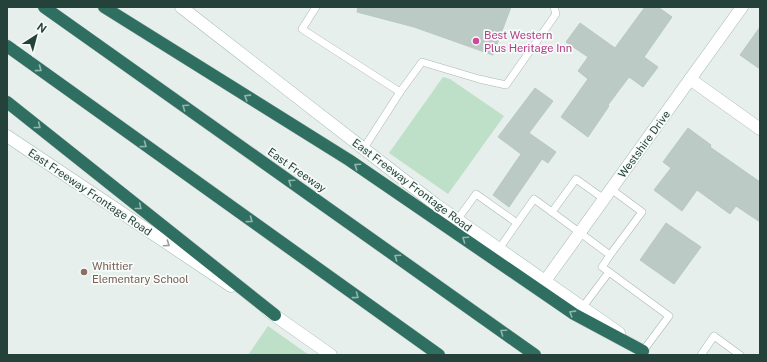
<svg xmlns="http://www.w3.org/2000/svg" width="767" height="362" font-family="'Public Sans',sans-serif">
  <rect width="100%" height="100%" fill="#e6efeb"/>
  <g fill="#bfe0c8">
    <path d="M443 77 450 79 504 116 448 194 389 153Z"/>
    <path d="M268 326 309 355H248Z"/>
  </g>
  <g fill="#bbcac4" stroke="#b8c9c2">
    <path d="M358 7H511L493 55 414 27 357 12Z"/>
    <path d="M645 7H658L672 17 644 57 658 67 643 87 629 77 608 105 609 106 588 137 561 117 588 79 578 71 588 57 566 42 580 23 615 48Z"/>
    <path d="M760 27V69L740 55Z"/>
    <path d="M535 88 553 101 529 133 556 152 548 163 542 159 509 207 493 195 521 154 498 137Z"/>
    <path d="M688 128 711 145 710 147 760 182V222L736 206 730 214 697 190 682 211 654 190 671 168 663 162Z"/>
    <path d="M666 223 701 247 674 284 640 260Z"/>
  </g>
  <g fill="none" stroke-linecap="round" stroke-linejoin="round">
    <g stroke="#a8b8b2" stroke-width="8">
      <g id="lane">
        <path d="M316 7 302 29 400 92"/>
        <path d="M364 148 400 92 422 62 479 79 506 85 556 14 554 7"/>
        <path d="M604 199 576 179 552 212 610 255 602 267 609 272"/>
        <path d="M457 220 476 194 517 223 499 249"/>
        <path d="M517 223 534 199 552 212"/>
        <path d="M610 255 642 212 611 189"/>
        <path d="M582 308 609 272 669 316 643 351"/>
        <path d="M701 355 714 336 740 355"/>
      </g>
    </g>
    <g stroke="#a8b8b2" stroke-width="13">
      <g id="street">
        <path d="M690 79 760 129"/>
        <path d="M545 281 742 7"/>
      </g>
    </g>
    <g stroke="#a4bbb3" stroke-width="13">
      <g id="secondary">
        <path d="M181 7 435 204 619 333"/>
        <path d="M7 136 231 286"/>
        <path d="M267 310 331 355"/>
      </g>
    </g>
    <g stroke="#c2cac8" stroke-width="13">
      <g id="highway">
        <path d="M44 7 535 355"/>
        <path d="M104 7 349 160 574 314 643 351"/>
        <path d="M7 46 439 355"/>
        <path d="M7 102 275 315"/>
      </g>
    </g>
    <use href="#lane" stroke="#fff" stroke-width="7"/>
    <use href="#street" stroke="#fff" stroke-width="12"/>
    <use href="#secondary" stroke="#fff" stroke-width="12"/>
    <use href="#highway" stroke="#2f6f62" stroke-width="12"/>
  </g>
  <defs><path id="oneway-chevron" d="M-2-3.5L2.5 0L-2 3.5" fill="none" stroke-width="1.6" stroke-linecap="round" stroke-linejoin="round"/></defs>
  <g stroke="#93b5ae">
    <use href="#oneway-chevron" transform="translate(39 69) rotate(36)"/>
    <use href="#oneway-chevron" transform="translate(247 97) rotate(-148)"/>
    <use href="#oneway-chevron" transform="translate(185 107) rotate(-145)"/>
    <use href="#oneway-chevron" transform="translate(38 126) rotate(39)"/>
    <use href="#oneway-chevron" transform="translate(144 145) rotate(36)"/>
    <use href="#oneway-chevron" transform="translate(357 166) rotate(-146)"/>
    <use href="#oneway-chevron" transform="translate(291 182) rotate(-145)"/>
    <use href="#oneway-chevron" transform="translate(139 207) rotate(39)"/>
    <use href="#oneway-chevron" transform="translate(250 220) rotate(36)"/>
    <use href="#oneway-chevron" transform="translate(465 239) rotate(-145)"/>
    <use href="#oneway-chevron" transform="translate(397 257) rotate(-145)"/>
    <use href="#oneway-chevron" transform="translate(356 296) rotate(36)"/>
    <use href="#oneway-chevron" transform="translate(572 313) rotate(-148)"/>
    <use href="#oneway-chevron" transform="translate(503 332) rotate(-145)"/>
  </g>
  <use stroke="#92a09c" href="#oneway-chevron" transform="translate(167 244) rotate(34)"/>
  <circle fill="#d1479c" stroke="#f7fbf9" stroke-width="1.5" cx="476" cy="41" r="4"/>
  <circle fill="#8d6e63" stroke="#f7fbf9" stroke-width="1.5" cx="84" cy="272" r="4"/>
  <g text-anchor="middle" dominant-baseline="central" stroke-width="3.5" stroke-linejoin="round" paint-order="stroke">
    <g font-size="11" fill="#b23c85" stroke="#f7fbf9" text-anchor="start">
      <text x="484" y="35">Best Western<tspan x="484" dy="13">Plus Heritage Inn</tspan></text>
    </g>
    <g font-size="11" fill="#24423a" stroke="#f7fbf9">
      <text transform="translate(644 144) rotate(-54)">Westshire Drive</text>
      <text transform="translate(297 170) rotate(35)">East Freeway</text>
      <text transform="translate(412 185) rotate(37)">East Freeway Frontage Road</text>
      <text transform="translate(90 192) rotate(34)">East Freeway Frontage Road</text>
    </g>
    <g font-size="11" fill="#785e54" stroke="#f7fbf9" text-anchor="start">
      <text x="92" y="266">Whittier<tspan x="92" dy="13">Elementary School</tspan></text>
    </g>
  </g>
  <rect width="767" height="362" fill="none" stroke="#24423a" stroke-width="16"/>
  <g transform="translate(36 36) rotate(36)" stroke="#f7fbf9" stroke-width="3" paint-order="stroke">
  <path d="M0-3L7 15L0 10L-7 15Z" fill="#24423a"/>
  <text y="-6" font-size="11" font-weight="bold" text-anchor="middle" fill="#24423a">N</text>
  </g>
</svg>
